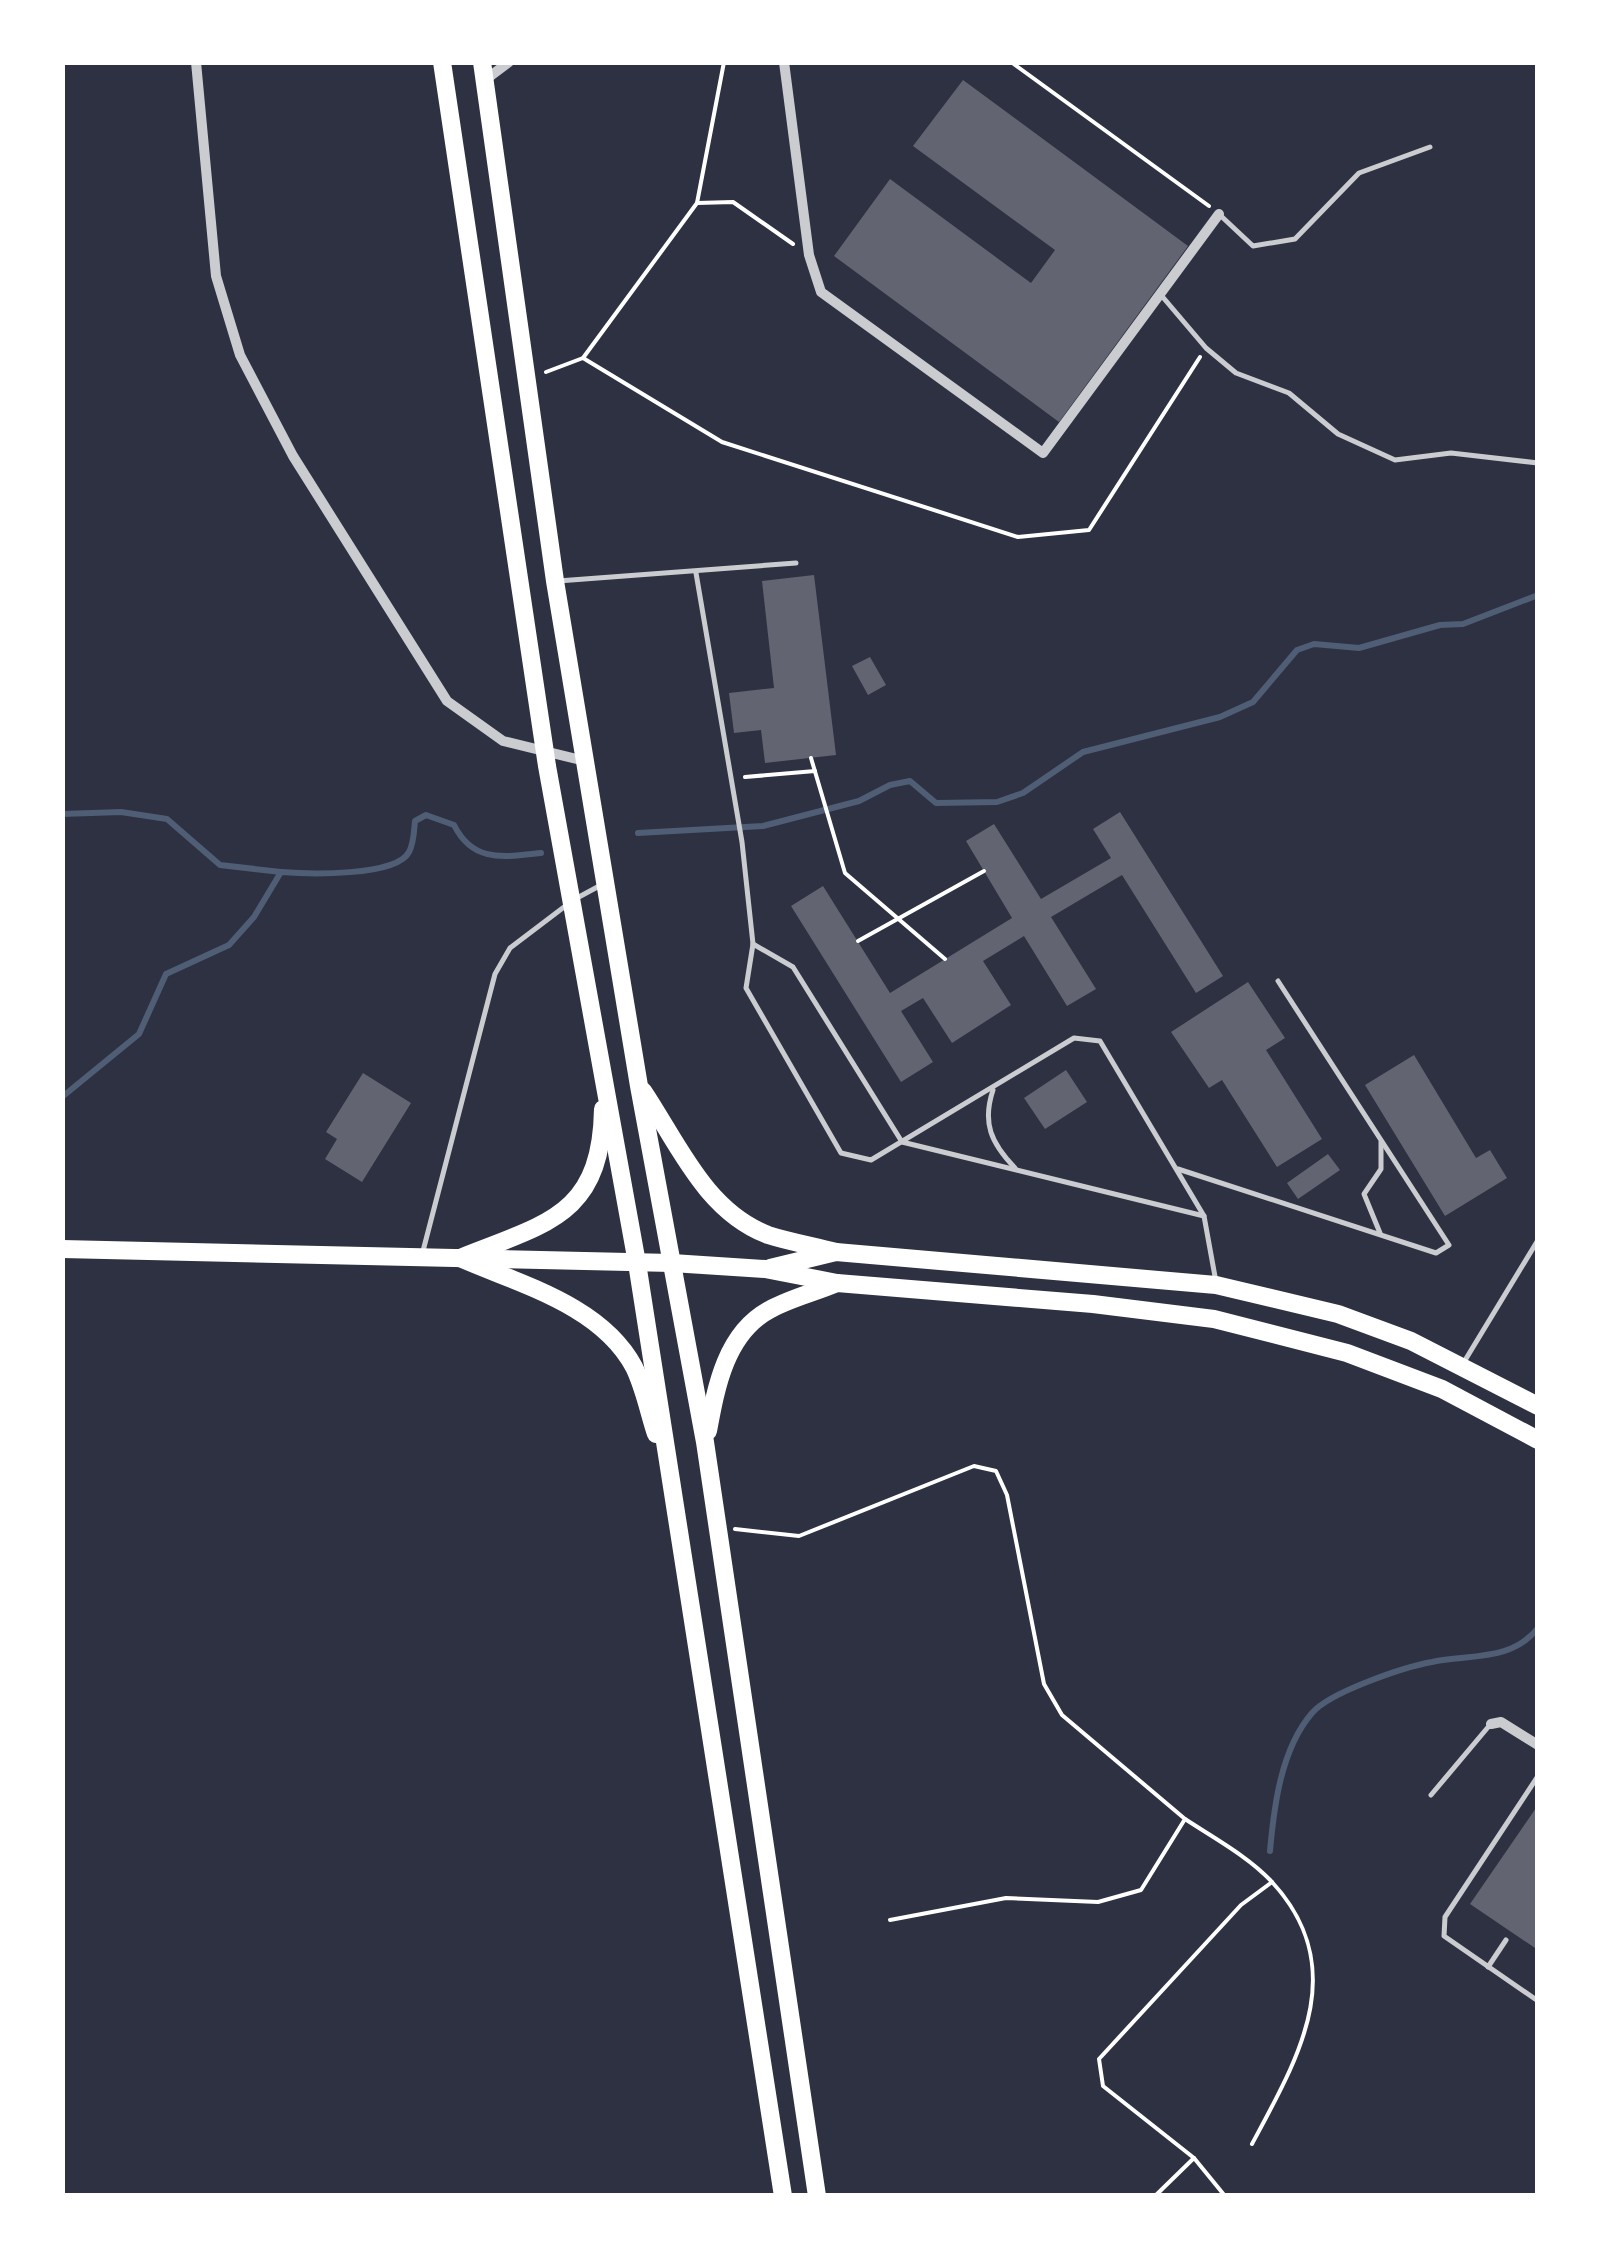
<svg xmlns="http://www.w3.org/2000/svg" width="1600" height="2258" font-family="'DejaVu Sans',sans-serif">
  <rect width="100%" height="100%" fill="#2d3142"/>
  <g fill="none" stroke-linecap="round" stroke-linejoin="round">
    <g stroke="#4f5d75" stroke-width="6">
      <path d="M62 814 121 812 167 819 220 865 281 872"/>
      <path d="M638 833 763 826 859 801 890 785 910 781 936 803 997 802 1023 793 1083 752 1220 717 1253 702 1297 650 1314 644 1359 648 1440 625 1463 624 1538 595"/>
      <path d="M62 1097 139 1034 166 974 229 945 254 917 281 872C307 874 396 877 409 852 414 843 414 830 415 821L426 815 454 825C473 863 503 857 541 853"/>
      <path d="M1270 1851C1274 1806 1281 1749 1312 1713 1330 1692 1404 1667 1432 1662 1470 1654 1511 1662 1538 1628"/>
    </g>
  </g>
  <g fill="#626471">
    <path d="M963 80 1188 246 1059 422 834 256 890 179 1031 283 1055 250 913 146Z"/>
    <path d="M814 575 836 755 765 763 761 730 734 733 729 693 774 688 762 581Z"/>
    <path d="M870 657 886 685 868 695 852 666Z"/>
    <path d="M1120 812 1223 976 1196 993 1122 875 1051 917 1096 989 1067 1006 1024 936 983 961 1011 1005 952 1043 923 998 901 1011 933 1062 901 1082 791 906 823 886 890 993 1012 918 966 841 994 824 1041 899 1111 858 1093 829Z"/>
    <path d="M1248 982 1285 1038 1266 1050 1322 1139 1277 1167 1222 1080 1209 1088 1171 1032Z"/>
    <path d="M1414 1055 1476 1158 1490 1150 1507 1178 1445 1216 1365 1085Z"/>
    <path d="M1066 1070 1087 1102 1045 1129 1024 1098Z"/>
    <path d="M363 1073 411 1103 362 1182 325 1159 337 1139 326 1132Z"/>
    <path d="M1328 1154 1340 1170 1298 1199 1287 1183Z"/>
    <path d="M1538 1805V1950L1470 1904Z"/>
  </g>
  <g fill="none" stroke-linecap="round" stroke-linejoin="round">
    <g stroke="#fff" stroke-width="4">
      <path d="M1011 62 1209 206"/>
      <path d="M697 203 724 62"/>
      <path d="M583 358 722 442 1018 537 1089 530 1200 357"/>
      <path d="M546 372 583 358 697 203 733 202 793 244"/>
      <path d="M811 758 845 873 945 959"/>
      <path d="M745 777 815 771"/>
      <path d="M858 941 984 871"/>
      <path d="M735 1529 799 1536 974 1466 996 1471 1007 1495 1044 1684 1062 1715 1185 1819 1141 1890 1098 1902 1006 1898 890 1920"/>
      <path d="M1185 1819C1214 1838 1249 1857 1272 1882 1352 1969 1298 2058 1252 2144"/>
      <path d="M1155 2196 1194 2158"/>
      <path d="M1225 2196 1194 2158 1103 2086 1099 2059 1241 1905 1272 1882"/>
    </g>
    <g stroke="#caccd0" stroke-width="5">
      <path d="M1221 216 1253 246 1295 239 1359 173 1430 147"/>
      <path d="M1161 295 1206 348 1236 373 1289 393 1338 434 1395 460 1451 453 1538 463"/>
      <path d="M696 573 742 842 753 944 746 988 841 1153 871 1160 1074 1038 1100 1041 1204 1216 1216 1282"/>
      <path d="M558 581 796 563"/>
      <path d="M577 898 603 884"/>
      <path d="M753 944 793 967 902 1142 1204 1216"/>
      <path d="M993 1090C982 1123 991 1143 1015 1168"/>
      <path d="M1178 1169 1436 1253 1449 1245 1278 981"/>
      <path d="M1380 1233 1364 1194 1381 1169V1142"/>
      <path d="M423 1251 495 974 510 948 568 904"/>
      <path d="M1464 1362 1538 1240"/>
      <path d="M1538 1776 1445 1917 1444 1936 1538 2001"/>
      <path d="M1431 1795 1489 1726"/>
      <path d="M1488 1967 1506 1940"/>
    </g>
    <g stroke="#caccd0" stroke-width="10">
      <path d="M196 62 216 276 240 355 293 456 447 701 503 741 585 761"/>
      <path d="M784 62 809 255 821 292 1043 453 1219 214"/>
      <path d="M485 80 509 62"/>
      <path d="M1491 1724 1501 1722 1538 1745"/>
    </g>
    <g stroke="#fff" stroke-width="18">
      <path d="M62 1249 672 1263 765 1269 837 1283 1093 1304 1214 1319 1347 1353 1442 1389 1538 1440"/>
      <path d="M770 1268 836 1252 1216 1285 1338 1314 1411 1341 1538 1406"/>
    </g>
    <g stroke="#fff" stroke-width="18">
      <path d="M442 62 547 766 637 1263 783 2196"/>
      <path d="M482 62 555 581 639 1086 705 1442 817 2196"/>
      <path d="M643 1091C678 1143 705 1211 768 1235 790 1242 814 1246 836 1252"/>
      <path d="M460 1258C519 1284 601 1305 634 1367 644 1387 649 1413 656 1434"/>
      <path d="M460 1258C547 1223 601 1216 603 1109"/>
      <path d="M708 1431C716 1387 726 1332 771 1309 791 1298 816 1292 837 1283"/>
    </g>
  </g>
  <rect width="1600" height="2258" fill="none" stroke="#ffffff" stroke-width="130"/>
</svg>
